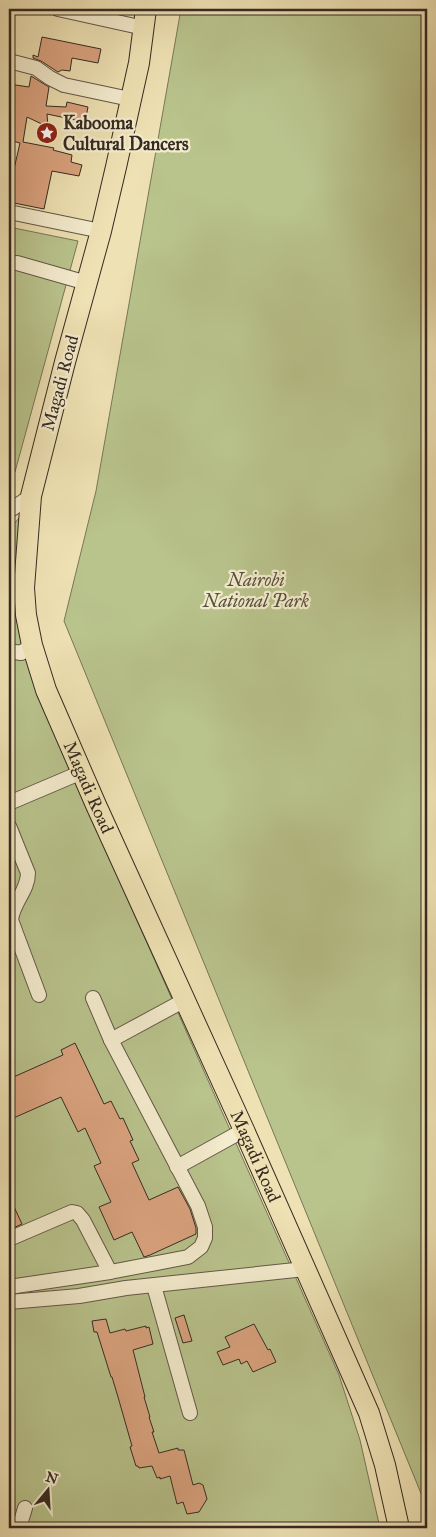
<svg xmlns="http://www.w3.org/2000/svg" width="436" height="1537" font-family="'IM FELL Great Primer',serif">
  <rect width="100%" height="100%" fill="#eee1b3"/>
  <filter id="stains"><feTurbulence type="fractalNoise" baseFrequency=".004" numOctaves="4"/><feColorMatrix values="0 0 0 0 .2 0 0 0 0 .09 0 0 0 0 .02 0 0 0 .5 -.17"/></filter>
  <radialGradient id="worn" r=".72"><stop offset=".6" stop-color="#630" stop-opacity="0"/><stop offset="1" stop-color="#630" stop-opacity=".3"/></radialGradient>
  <g fill="#b9c38c" stroke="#777758">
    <path d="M181 9H427V1508L64 621 96 491Z"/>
    <path d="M9 227 78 241 15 472 9 477Z"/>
    <path d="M19 518 17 618 103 844 339 1375 360 1440 380 1528H9V530Z"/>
  </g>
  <g fill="#daa37f" stroke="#352b23">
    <path d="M42 37 101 49 98 63 72 58 70 71 62 70 58 72 41 61 33 58V55L38 57Z"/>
    <path d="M31 76 49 87 46 106 66 107 67 102 88 107 85 122 47 114 48 127 27 117 23 142 54 148 53 150 72 155 71 162 82 165 79 176 52 171 44 209 9 202V181L11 182 20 143 9 140V84L29 87Z"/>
    <path d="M75 1043 104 1104 111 1101 120 1119 123 1118 133 1140 130 1141 139 1160 132 1163 149 1200 178 1187 190 1209 196 1228V1234L150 1255 144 1257 132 1232 114 1240 99 1207 111 1202 94 1166 101 1163 85 1128 78 1132 61 1097 9 1120V1079L63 1055 61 1050Z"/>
    <path d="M9 1196 22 1224 9 1230Z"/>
    <path d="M184 1315 192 1341 183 1343 175 1318Z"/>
    <path d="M106 1319 110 1333 125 1329 126 1331 146 1326V1328L149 1327 153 1344 133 1350 145 1397H144L150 1417H149L154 1432H152L159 1453 178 1448V1450H184L193 1485 199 1483 203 1485 207 1499 199 1512 187 1514 183 1502 177 1504 170 1476 160 1479V1477L157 1478 152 1466 139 1468 138 1466H136L130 1447 132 1446 118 1397 112 1377H111L97 1332H94L92 1321Z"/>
    <path d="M254 1324 268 1350 270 1349 276 1362 253 1372 247 1361 241 1364 239 1359 223 1365 217 1352 230 1347 225 1337Z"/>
  </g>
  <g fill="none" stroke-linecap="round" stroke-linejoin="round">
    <g stroke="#635847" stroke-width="16">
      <g id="minor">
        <path d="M58 9 144 28"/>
        <path d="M9 61 36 68 50 78 64 85 130 99"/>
        <path d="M9 212 101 231"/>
        <path d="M17 263 87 283"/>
        <path d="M9 511 31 496"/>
        <path d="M9 651 21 653 32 645"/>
        <path d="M9 803 82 772"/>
        <path d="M9 826 28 873C28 891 13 902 11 920L39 995"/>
        <path d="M111 1040 185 1000"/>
        <path d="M177 1167 244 1130"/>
        <path d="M9 1239 72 1212 77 1213 83 1220 110 1272"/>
        <path d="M154 1286 190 1413"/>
        <path d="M9 1287 110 1272 188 1257 201 1247 205 1238V1227L198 1206 111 1040 93 998"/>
        <path d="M9 1302 79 1296 126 1288 305 1269"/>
        <path d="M19 1528 25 1508"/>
      </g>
    </g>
    <g stroke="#352b23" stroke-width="22">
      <g id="highway">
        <path id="s1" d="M146 9 139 63 116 167 101 231 65 362 31 496 24 588 26 615 32 645 46 690 96 805 244 1130 369 1413 385 1465 399 1528"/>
      </g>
    </g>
    <use href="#minor" stroke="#f4ecce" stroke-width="14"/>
    <use href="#highway" stroke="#eee1b3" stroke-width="20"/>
  </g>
  <defs>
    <g id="sight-disc" transform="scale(1.125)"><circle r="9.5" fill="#8f2418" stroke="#f4ecce"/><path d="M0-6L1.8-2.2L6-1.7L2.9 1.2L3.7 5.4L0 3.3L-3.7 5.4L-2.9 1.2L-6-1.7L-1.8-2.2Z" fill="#fff"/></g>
  </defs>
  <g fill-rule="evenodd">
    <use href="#sight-disc" x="47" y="133"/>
  </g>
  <g text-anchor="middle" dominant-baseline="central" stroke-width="4.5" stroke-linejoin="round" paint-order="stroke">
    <g font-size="18" font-weight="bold" fill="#352b23" stroke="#f4ecce" text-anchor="start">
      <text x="63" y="123">Kabooma<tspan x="63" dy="21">Cultural Dancers</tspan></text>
    </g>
    <g font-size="18" fill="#352b23" stroke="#f4ecce">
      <text transform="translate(60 383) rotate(-75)">Magadi Road</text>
      <text stroke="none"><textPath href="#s1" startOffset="804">Magadi Road</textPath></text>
      <text stroke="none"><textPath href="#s1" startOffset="1209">Magadi Road</textPath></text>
    </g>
    <g font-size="18" font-style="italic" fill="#56513d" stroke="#f4ecce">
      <text x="256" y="580">Nairobi<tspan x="256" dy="21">National Park</tspan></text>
    </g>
  </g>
  <rect width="436" height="1537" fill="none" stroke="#eee1b3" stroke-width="30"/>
  <rect x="10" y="10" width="416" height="1517" fill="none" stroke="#352b23" stroke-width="2.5"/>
  <rect x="15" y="15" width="406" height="1507" fill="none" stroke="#352b23"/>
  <g transform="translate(48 1490) rotate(18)" stroke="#f4ecce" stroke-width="4" paint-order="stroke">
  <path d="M0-4L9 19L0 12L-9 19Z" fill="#352b23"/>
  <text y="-8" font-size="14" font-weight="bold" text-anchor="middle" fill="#352b23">N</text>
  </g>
  <rect width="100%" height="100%" filter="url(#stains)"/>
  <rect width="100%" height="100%" fill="url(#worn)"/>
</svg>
